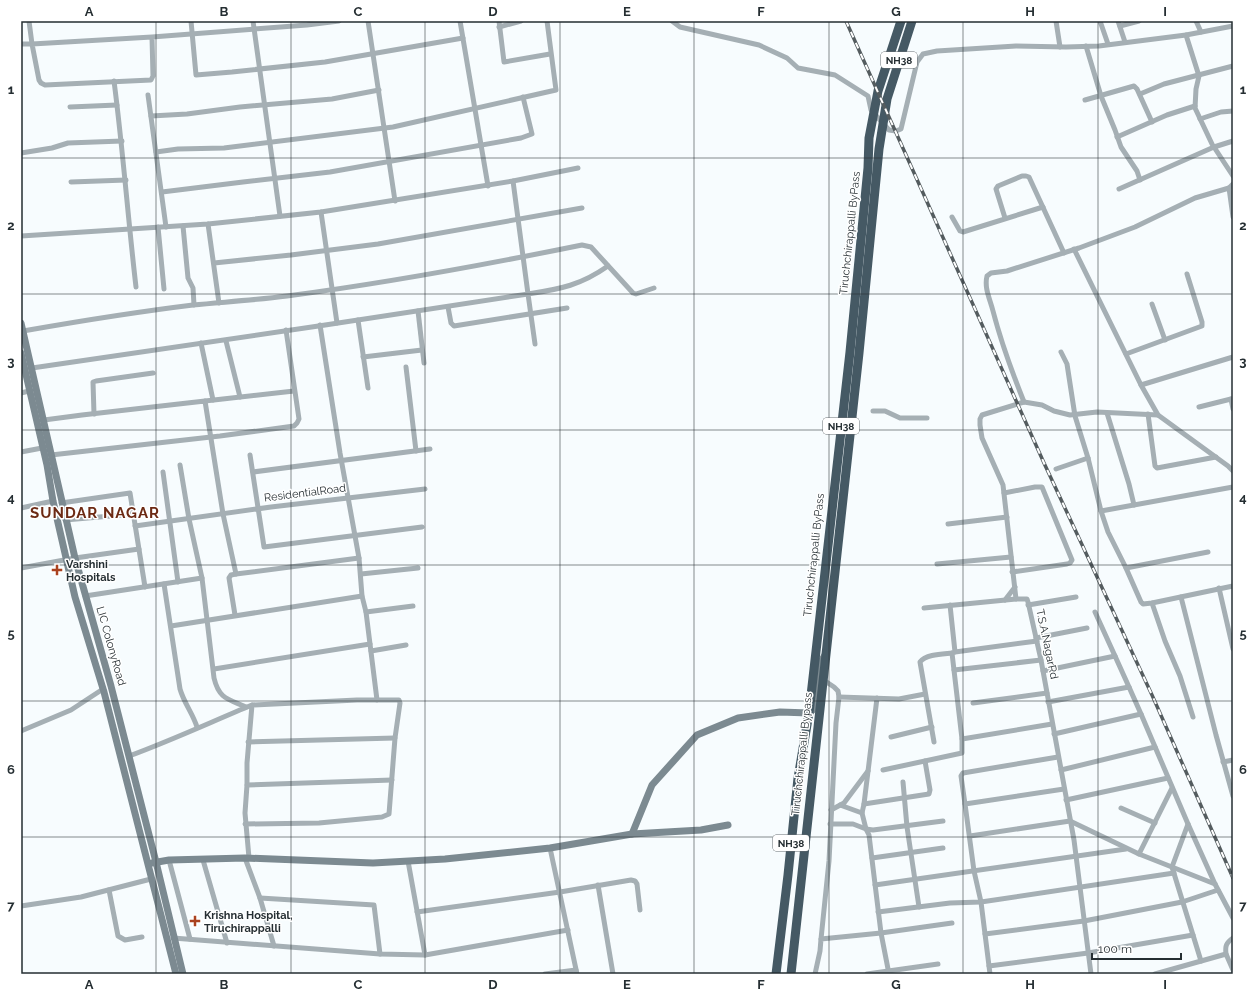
<svg xmlns="http://www.w3.org/2000/svg" width="1254" height="995" font-family="Raleway,sans-serif">
  <rect width="100%" height="100%" fill="#f7fcfe"/>
  <g fill="none" stroke-linecap="round" stroke-linejoin="round">
    <g stroke="#a5afb4" stroke-width="5">
      <path d="M191 21 196 75 232 72 325 62 463 38"/>
      <path d="M253 21 280 216"/>
      <path d="M368 21 395 201"/>
      <path d="M460 21 488 186"/>
      <path d="M499 21 504 62 550 54"/>
      <path d="M672 21 680 27 759 45 787 58 798 68 835 75 868 96 871 110 889 130 896 131 901 129 917 62 923 54 937 51 1016 46 1066 47 1099 46 1186 35 1233 26"/>
      <path d="M1056 21 1060 47"/>
      <path d="M1100 21 1108 44"/>
      <path d="M1118 21 1125 42"/>
      <path d="M1196 21 1201 32"/>
      <path d="M1120 26 1139 21"/>
      <path d="M499 27 521 21"/>
      <path d="M1186 35 1199 76 1196 89 1195 108 1212 144 1233 176"/>
      <path d="M152 37 153 76 151 80 45 85 41 83 39 80 32 44 152 37 307 25 339 21"/>
      <path d="M21 44H32L29 21"/>
      <path d="M1086 46 1101 96 1115 130 1121 147 1137 171 1140 180"/>
      <path d="M114 81C123 150 128 219 136 287"/>
      <path d="M1140 94 1164 84 1233 66"/>
      <path d="M148 95 166 227"/>
      <path d="M1085 100 1134 86 1137 89 1152 122"/>
      <path d="M70 107 117 105"/>
      <path d="M151 116 187 114 240 107 332 99 379 90"/>
      <path d="M1200 119 1221 112 1233 111"/>
      <path d="M1117 137 1167 115 1195 106"/>
      <path d="M156 152 178 149 224 148 393 127 556 90 547 21"/>
      <path d="M21 153 52 148 68 143 122 141"/>
      <path d="M71 182 126 180"/>
      <path d="M1229 188 1233 217"/>
      <path d="M1119 189 1214 147 1233 141"/>
      <path d="M162 192 243 182 330 172 521 138 532 134 523 97"/>
      <path d="M321 212 337 323"/>
      <path d="M952 217 960 231 963 232 1043 207"/>
      <path d="M1005 218 996 189 998 186 1022 176H1026L1029 177 1064 253"/>
      <path d="M208 224 219 303"/>
      <path d="M183 226 188 278 193 288 194 305"/>
      <path d="M158 227 164 289"/>
      <path d="M21 236 208 224 321 212 513 181 578 168"/>
      <path d="M1074 249 1141 385 1158 415 1228 466 1233 471"/>
      <path d="M214 263 291 255 378 244 582 208"/>
      <path d="M1152 304 1165 340"/>
      <path d="M448 307 451 323 454 326 567 308"/>
      <path d="M418 311 424 363"/>
      <path d="M358 320 368 388"/>
      <path d="M320 325 340 453 359 558 362 596 366 612 377 700"/>
      <path d="M23 331C80 321 136 312 193 305 224 302 256 300 287 296 386 283 484 265 582 245L591 247 633 293 636 294 654 288"/>
      <path d="M226 341 240 397"/>
      <path d="M201 343 213 400"/>
      <path d="M535 344 528 294C561 289 581 285 608 266"/>
      <path d="M1061 352 1067 364 1075 416 1088 458 1101 511 1108 532 1126 568 1141 602 1143 604 1152 603 1233 586"/>
      <path d="M1126 354 1202 326V322L1187 274"/>
      <path d="M363 357 422 350"/>
      <path d="M406 367 416 451"/>
      <path d="M32 368C197 344 363 320 528 294L513 181"/>
      <path d="M1141 385 1233 357"/>
      <path d="M21 393 29 391"/>
      <path d="M1233 399H1231L1233 409"/>
      <path d="M205 401 294 391"/>
      <path d="M1024 402C1012 372 1001 342 993 311 990 299 984 288 987 276L991 273 1007 271 1079 248 1135 227 1195 198 1229 188 1233 184"/>
      <path d="M1199 407 1231 399"/>
      <path d="M873 411H885L900 418H927"/>
      <path d="M1107 413 1129 484 1134 505"/>
      <path d="M94 414 93 382 96 381 153 373"/>
      <path d="M1148 414 1155 466 1157 468 1216 457"/>
      <path d="M44 420 82 415 205 401 223 514 236 574 359 558"/>
      <path d="M21 452 42 448"/>
      <path d="M51 455 220 436 294 426 297 423 299 419 286 330"/>
      <path d="M250 455 264 547 422 527"/>
      <path d="M180 465 189 519 202 578 214 678C219 699 228 699 246 707"/>
      <path d="M1056 469 1088 458"/>
      <path d="M163 472 178 582"/>
      <path d="M253 472 430 449"/>
      <path d="M1004 493 1035 487H1042L1072 560 1070 563 1067 564 1012 572"/>
      <path d="M61 503 130 493 145 587"/>
      <path d="M21 508 53 501"/>
      <path d="M1101 511 1233 487"/>
      <path d="M65 520 134 514"/>
      <path d="M948 524 1007 517"/>
      <path d="M135 526 271 507 425 489"/>
      <path d="M937 564 1011 557"/>
      <path d="M21 568 75 558 139 549"/>
      <path d="M1126 568 1208 552"/>
      <path d="M361 574 418 568"/>
      <path d="M164 584 180 689C184 703 193 714 197 727"/>
      <path d="M1219 588 1233 649"/>
      <path d="M85 596 202 578"/>
      <path d="M1181 597 1216 735 1233 796"/>
      <path d="M1005 600 1015 587"/>
      <path d="M1152 603 1165 641 1180 676 1193 717"/>
      <path d="M950 605 955 652 952 653 962 739 1052 724"/>
      <path d="M1028 605 1076 597"/>
      <path d="M924 608 1016 599"/>
      <path d="M366 612 413 606"/>
      <path d="M1095 612 1115 656"/>
      <path d="M235 615 229 578 231 575 236 574"/>
      <path d="M171 626 362 596"/>
      <path d="M1036 638 1087 628"/>
      <path d="M371 651 406 645"/>
      <path d="M955 652 1037 641"/>
      <path d="M214 669 370 644"/>
      <path d="M954 670 1041 660"/>
      <path d="M1043 671 1115 656 1129 687"/>
      <path d="M839 697 899 699 925 694"/>
      <path d="M1048 702 1129 687 1141 714"/>
      <path d="M973 703 1047 693"/>
      <path d="M21 731 71 710 103 689"/>
      <path d="M1054 734 1141 714 1188 824 1215 884 1233 918"/>
      <path d="M891 737 932 727"/>
      <path d="M248 742 395 738"/>
      <path d="M934 742 920 662C926 654 943 654 952 653"/>
      <path d="M129 756C170 741 211 722 252 705L247 763V785L245 813 249 858"/>
      <path d="M1223 762 1233 760"/>
      <path d="M883 770 962 753V739"/>
      <path d="M1061 770 1155 747"/>
      <path d="M903 782 907 827 919 907"/>
      <path d="M247 785 392 780"/>
      <path d="M1066 800 1168 778"/>
      <path d="M864 804 929 794 930 790 925 761"/>
      <path d="M965 804 961 776 963 773 1058 757"/>
      <path d="M840 805 862 813"/>
      <path d="M1121 808 1155 823"/>
      <path d="M831 810 844 803 868 771"/>
      <path d="M245 824 319 823 382 817 389 814 395 738 400 703 399 700H357L252 705"/>
      <path d="M830 824H853L866 829"/>
      <path d="M1188 824 1172 867 1201 961"/>
      <path d="M866 829 862 813 864 804 877 698"/>
      <path d="M970 836 1070 821 1139 854 1215 884"/>
      <path d="M550 848 577 974"/>
      <path d="M1139 854 1172 788"/>
      <path d="M245 858 260 898 274 946"/>
      <path d="M872 858 943 848"/>
      <path d="M169 860 190 939"/>
      <path d="M203 860 227 943"/>
      <path d="M408 861 425 955"/>
      <path d="M598 885 613 974"/>
      <path d="M875 885 1126 849"/>
      <path d="M109 890 118 936 125 940 142 937"/>
      <path d="M260 898 374 905 380 954"/>
      <path d="M21 906 81 897 151 879"/>
      <path d="M417 912 560 892 631 880 635 881 637 884 640 910"/>
      <path d="M878 912 950 903 981 902 1174 873"/>
      <path d="M985 934 1084 921 1182 902 1218 890"/>
      <path d="M173 938 380 954 425 955 568 930"/>
      <path d="M821 939 829 861 836 723 839 697 838 691 834 687 822 679"/>
      <path d="M1226 954C1225 946 1226 943 1233 938"/>
      <path d="M989 966 1088 953 1193 935"/>
      <path d="M545 974 576 970"/>
      <path d="M815 974 820 951 821 939 881 933 952 923"/>
      <path d="M867 974 938 964"/>
      <path d="M889 974 881 933 869 835 866 829 873 830 943 821"/>
      <path d="M990 974 981 902 974 871 965 804 1064 789"/>
      <path d="M1091 974 1074 840 1041 660 1028 602 1027 599H1016L1003 485 982 438 980 425V419L982 415 1024 402 1042 405 1054 411 1070 415 1097 412 1158 415"/>
      <path d="M1155 974 1226 954 1233 970"/>
    </g>
    <g stroke="#7c8a91" stroke-width="7">
      <path d="M21 323 75 558 111 686 156 862 183 974"/>
      <path d="M21 353 47 465 53 501 75 597 104 692 176 974"/>
      <path d="M632 834 652 785 697 735 738 718 780 712 809 713 815 708 820 663 825 655"/>
      <path d="M152 863 169 860 245 858 373 863 445 859 550 848 632 834 701 830 728 825"/>
    </g>
    <g stroke="#455964" stroke-width="9">
      <path d="M776 974 788 875 798 778 809 713 850 352 868 168 869 138 878 91 901 21"/>
      <path d="M791 974 859 353 879 149 887 99 912 21"/>
    </g>
    <g stroke="#545c5f" stroke-width="3.5">
      <path id="rail" d="M846 21 1044 463 1152 695 1233 878"/>
    </g>
    <use href="#rail" stroke="#fff" stroke-width="2" stroke-dasharray="6" stroke-linecap="butt"/>
  </g>
  <path fill="none" stroke="#252e32" stroke-width="1" stroke-opacity="0.55" d="M156 21V974M291 21V974M425 21V974M560 21V974M694 21V974M829 21V974M963 21V974M1098 21V974M21 158H1233M21 294H1233M21 430H1233M21 565H1233M21 701H1233M21 837H1233"/>
  <g fill="#aa421f" stroke="#fff" stroke-width="1.5">
    <path d="M55 564h4v4h4v4h-4v4h-4v-4h-4v-4h4z"/>
    <path d="M193 915h4v4h4v4h-4v4h-4v-4h-4v-4h4z"/>
  </g>
  <g text-anchor="middle" dominant-baseline="central" stroke-width="3" stroke-linejoin="round" paint-order="stroke">
    <g fill="#fff" stroke="#666d70" stroke-width="1">
      <rect x="881" y="52" width="36" height="16" rx="3"/>
      <rect x="823" y="418" width="36" height="16" rx="3"/>
      <rect x="773" y="835" width="36" height="16" rx="3"/>
    </g>
    <g font-size="10" font-weight="bold" fill="#252e32">
      <text x="899" y="60">NH38</text>
      <text x="841" y="426">NH38</text>
      <text x="791" y="843">NH38</text>
    </g>
    <g font-size="11" fill="#252e32" stroke="#fff">
      <text transform="translate(850 233) rotate(-84)">Tiruchchirappalli ByPass</text>
      <text transform="translate(305 493) rotate(-7)">ResidentialRoad</text>
      <text transform="translate(814 555) rotate(-84)">Tiruchchirappalli ByPass</text>
      <text transform="translate(1047 644) rotate(78)">T.S.A.NagarRd</text>
      <text transform="translate(111 646) rotate(74)">LIC ColonyRoad</text>
      <text transform="translate(802 754) rotate(-84)">Tiruchchirappalli Bypass</text>
    </g>
    <g font-size="11" font-weight="bold" fill="#252e32" stroke="#fff" text-anchor="start">
      <text x="66" y="564">Varshini<tspan x="66" dy="13">Hospitals</tspan></text>
      <text x="204" y="915">Krishna Hospital,<tspan x="204" dy="13">Tiruchirappalli</tspan></text>
    </g>
    <g font-size="15" font-weight="bold" letter-spacing="1" fill="#6c2a14" stroke="#fff">
      <text x="95" y="513">SUNDAR NAGAR</text>
    </g>
  </g>
  <rect width="1254" height="995" fill="none" stroke="#ffffff" stroke-width="44"/>
  <path d="M1092 953v6h89v-6" fill="none" stroke="#252e32" stroke-width="2"/>
  <text x="1098" y="953" font-size="12" fill="#252e32" stroke="#ffffff" stroke-width="3" paint-order="stroke">100 m</text>
  <rect x="22" y="22" width="1210" height="951" fill="none" stroke="#252e32" stroke-width="1.5"/>
  <g font-size="13" text-anchor="middle" font-weight="bold" fill="#252e32">
    <text x="89" y="16">A</text>
    <text x="224" y="16">B</text>
    <text x="358" y="16">C</text>
    <text x="493" y="16">D</text>
    <text x="627" y="16">E</text>
    <text x="761" y="16">F</text>
    <text x="896" y="16">G</text>
    <text x="1030" y="16">H</text>
    <text x="1165" y="16">I</text>
    <text x="11" y="94">1</text>
    <text x="1243" y="94">1</text>
    <text x="11" y="230">2</text>
    <text x="1243" y="230">2</text>
    <text x="11" y="366">3</text>
    <text x="1243" y="366">3</text>
    <text x="11" y="502">4</text>
    <text x="1243" y="502">4</text>
    <text x="11" y="638">5</text>
    <text x="1243" y="638">5</text>
    <text x="11" y="774">6</text>
    <text x="1243" y="774">6</text>
    <text x="11" y="910">7</text>
    <text x="1243" y="910">7</text>
    <text x="89" y="989">A</text>
    <text x="224" y="989">B</text>
    <text x="358" y="989">C</text>
    <text x="493" y="989">D</text>
    <text x="627" y="989">E</text>
    <text x="761" y="989">F</text>
    <text x="896" y="989">G</text>
    <text x="1030" y="989">H</text>
    <text x="1165" y="989">I</text>
  </g>
</svg>
